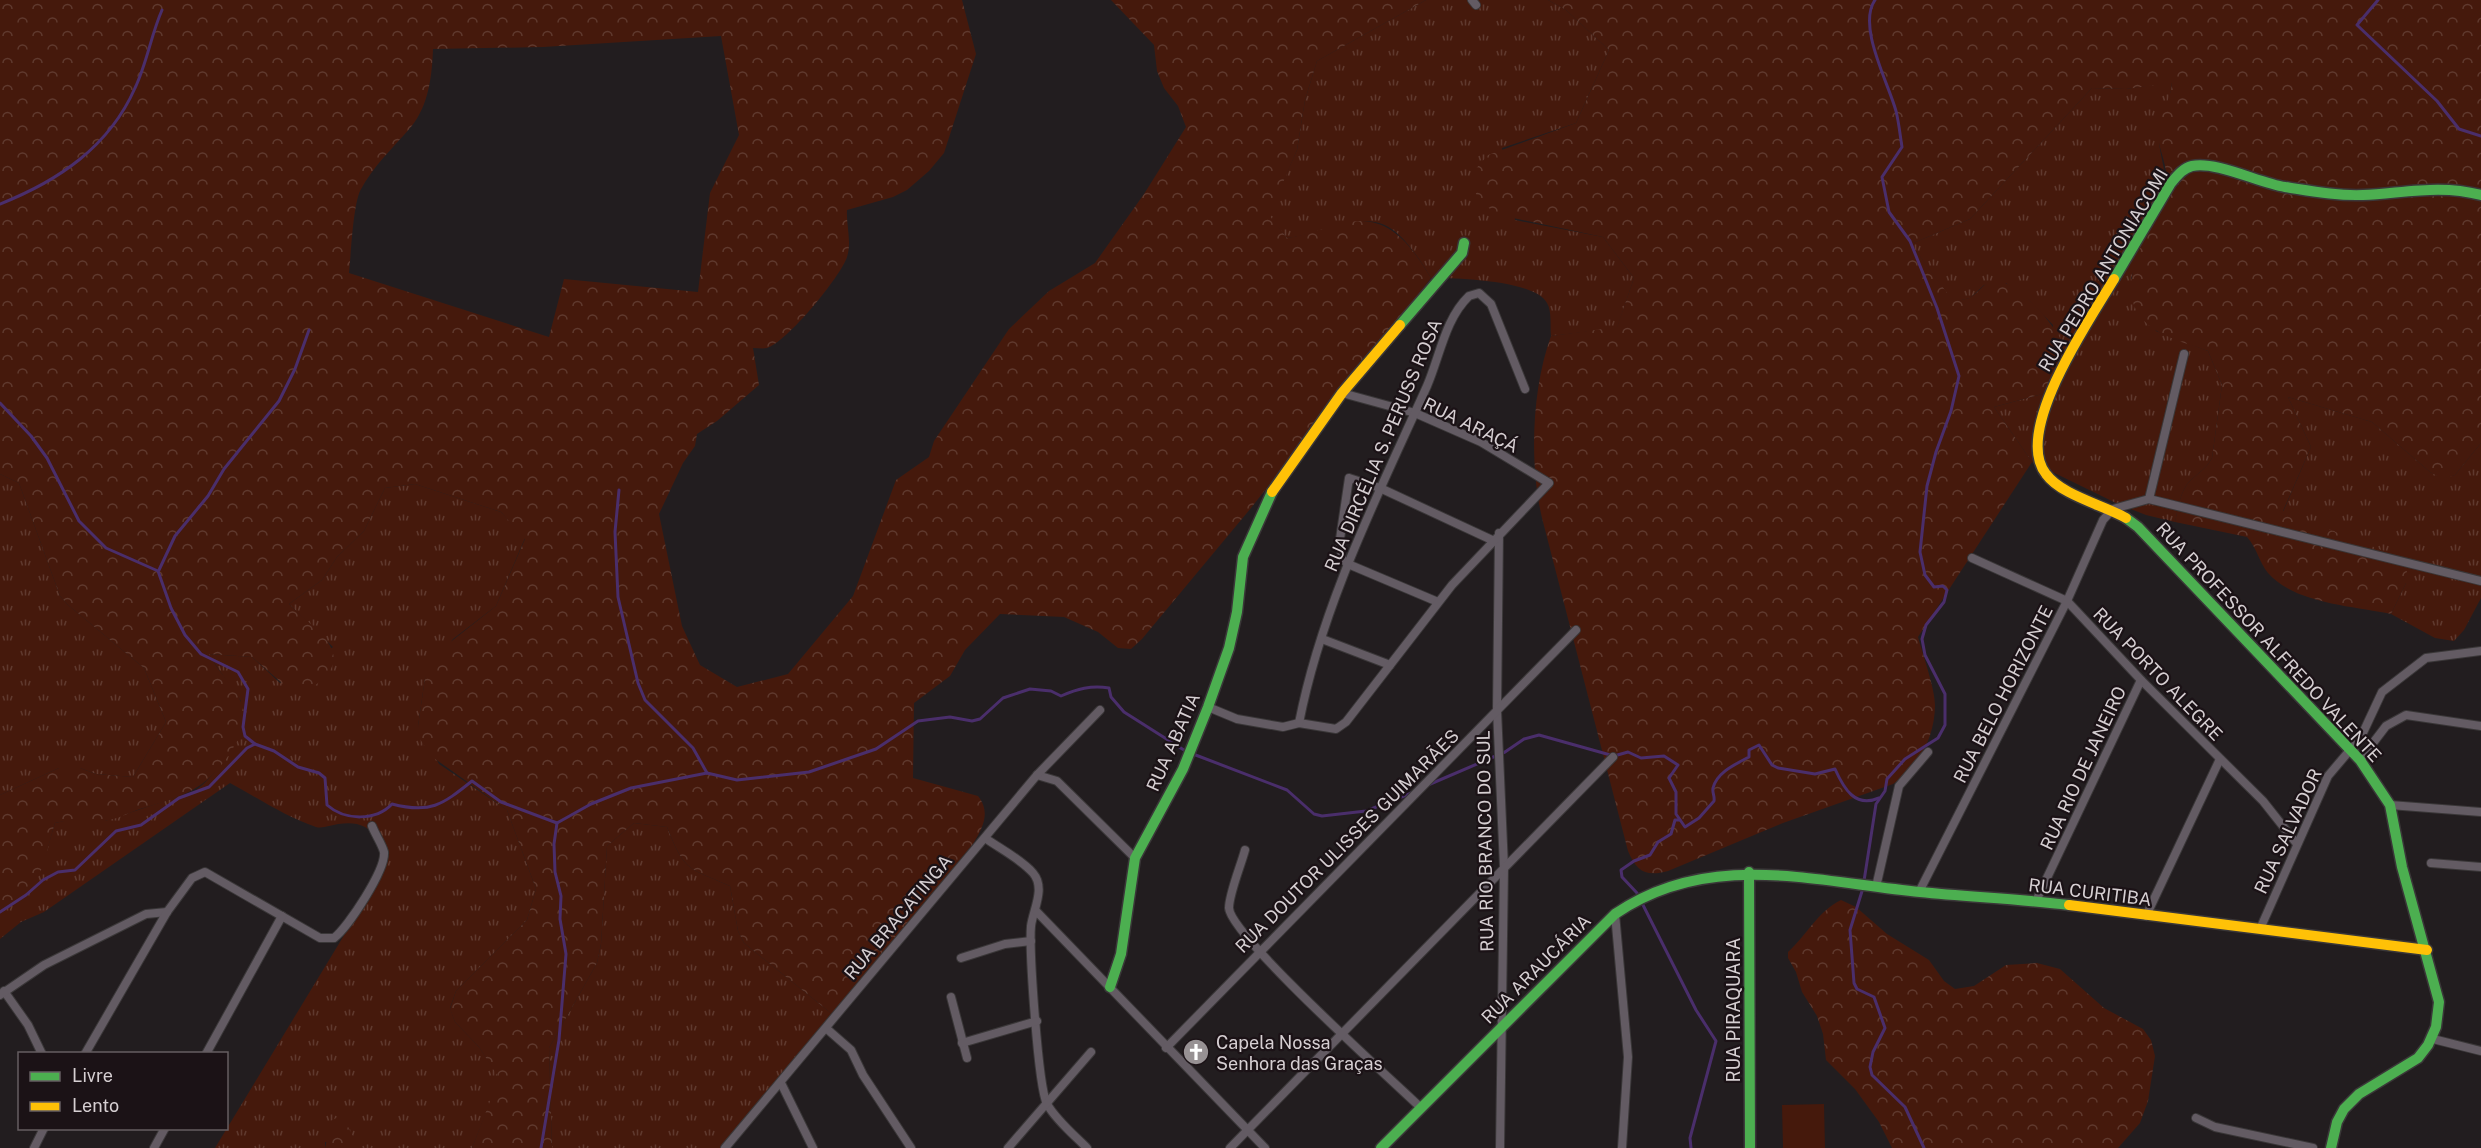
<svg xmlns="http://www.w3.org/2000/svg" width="2481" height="1148" font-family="'Public Sans',sans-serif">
  <defs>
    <pattern id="grass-tufts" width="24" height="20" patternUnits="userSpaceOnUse" patternTransform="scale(1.5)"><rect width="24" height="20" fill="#45190c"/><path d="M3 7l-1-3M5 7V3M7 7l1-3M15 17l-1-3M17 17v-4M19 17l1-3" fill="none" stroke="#5f392e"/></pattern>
    <pattern id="forest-crowns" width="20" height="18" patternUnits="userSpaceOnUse" patternTransform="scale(1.5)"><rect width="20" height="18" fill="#45190c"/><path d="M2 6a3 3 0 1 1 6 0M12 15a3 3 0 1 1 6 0" fill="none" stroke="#5f392e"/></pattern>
  </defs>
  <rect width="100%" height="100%" fill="#221d1f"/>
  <g fill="url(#grass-tufts)">
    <path d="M1426 0H1548L1566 10 1609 50 1576 123 1502 148 1515 220 1603 237 1634 278 1617 328 1551 336C1550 326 1552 311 1547 303 1535 280 1456 278 1431 278 1380 192 1364 226 1287 238L1268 215 1297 150 1305 100 1317 61Z"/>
    <path d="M2172 82C2171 102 2160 116 2159 138 2159 154 2166 169 2165 185L2131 278 2156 331 2208 351 2222 385 2212 458C2206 469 2198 473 2189 482 2180 492 2178 509 2175 522L2146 515 2118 504 2032 462 1994 407 2046 393 2053 325 2030 301 2006 283 1984 285 1970 298 1953 302 1911 244 1970 219 2092 88 2126 89Z"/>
    <path d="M2288 397 2372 422 2430 472 2443 478 2455 475 2481 443V598L2464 630 2454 641 2435 638 2391 614 2406 583 2394 556 2283 512 2311 447Z"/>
    <path d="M0 474 19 483 60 596 68 605 144 668 166 722 133 777 96 774 80 768H59L0 795Z"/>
    <path d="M415 484 501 512 525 538 496 606 453 639 425 678 418 726 439 764 507 810 536 889 527 920 456 991 450 1008 455 1022 479 1047 500 1078 472 1148H359L325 1142V1148H215L380 876C382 844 376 818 338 824 331 825 322 829 316 827 286 817 258 798 230 783L44 912 21 922 0 939V911C40 893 43 861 55 823L73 819 105 821 195 791C230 764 230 741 241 701L208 654 252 657 280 683 333 647 289 604 322 580 337 557 364 531 385 488Z"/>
    <path d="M634 823 667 827C685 872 687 867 730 886L738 931 744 943 832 1014 722 1148H552L549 1048 597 963 601 944 607 846Z"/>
  </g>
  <g fill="url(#forest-crowns)" fill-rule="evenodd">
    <path d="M0 0H962L976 54 944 153 929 171 907 190 893 197 847 210C846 225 852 242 847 257 841 276 787 342 767 348 763 349 758 348 753 348L759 385 717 421 697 434 695 446 683 463 659 514 682 626 700 665 737 687 788 674 853 596 896 480 929 457 934 441 1009 329 1049 291 1095 263 1144 194 1186 127 1178 106 1164 88 1157 71 1154 45 1111 0H1426L1317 61 1305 100 1297 150 1269 215 1287 238C1306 235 1322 229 1341 224 1386 211 1410 243 1431 278L1251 508 1142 639 1131 649 1118 648 1098 632 1064 617 1000 614 965 650 950 676 914 703 913 778 978 796C991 812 983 828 973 844L832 1014 744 943 738 931 730 886C687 867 685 872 667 827L634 823 607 846 601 944 597 963 549 1048 552 1148H472L499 1078 479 1047 455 1022 450 1009 456 991 527 920 536 889 507 810 431 756 420 739 418 726 425 678 431 663 439 651 496 606 525 539 501 512 415 484 385 488 364 531 337 557 322 580 289 604C320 635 362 656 307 691H291L252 657 209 654C219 675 240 689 244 712 247 726 239 738 232 750 206 791 183 796 140 809 129 813 117 819 105 821 89 824 74 819 55 823 42 864 44 891 0 911V795L59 768H80L96 774 133 777 166 722 144 668 68 605 60 596 19 483 0 474ZM721 36 739 135 710 193 698 292 564 279 549 337 349 273C351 254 353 207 360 191 373 166 393 148 411 127 429 105 432 75 433 49L543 47Z"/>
    <path d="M1548 0H2481V443L2455 475 2443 479 2430 472 2372 422 2288 397 2311 447 2283 511 2394 555 2407 569 2406 583 2391 614C2354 606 2295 604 2268 573 2259 562 2257 548 2247 537L2175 522C2178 509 2180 492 2189 482 2198 473 2206 469 2212 458L2222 385 2208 351C2192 345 2172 340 2157 331 2099 296 2155 230 2165 185 2170 166 2157 150 2158 131 2159 114 2171 100 2172 83L2126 89 2092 88 1970 219 1911 244 1953 301C1958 300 1966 300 1971 297 1979 292 1983 283 1994 281 2018 278 2059 330 2066 350L2046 393 1994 407 2032 462 1918 637C1923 655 1935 689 1935 705 1935 736 1919 768 1893 784L1783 823 1668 871C1646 877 1637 872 1628 851L1542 518C1529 463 1532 388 1551 336L1617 327 1634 278 1603 237 1499 215 1480 202 1472 185 1473 172 1488 155 1576 123 1609 50 1566 10Z"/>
    <path d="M1841 900 1856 907 1887 934 1929 960 1944 981 1955 989 1974 986 2006 965 2037 963 2060 969 2104 1008 2143 1029 2151 1040 2155 1056 2148 1101 2140 1123 2118 1148H1892L1879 1122 1855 1089 1826 1060 1823 1034 1817 1016 1802 992 1796 972 1788 958V952C1807 935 1818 911 1841 900Z"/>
    <path d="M338 1117 345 1121 359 1148H325L331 1121Z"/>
  </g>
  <path fill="#45190c" d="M1824 1104 1825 1148H1783L1782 1105Z"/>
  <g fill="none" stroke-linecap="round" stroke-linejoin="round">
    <g stroke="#4a2e6b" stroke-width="3">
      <path d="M2378 0 2357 25 2437 101 2459 129 2481 136"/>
      <path d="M0 204C58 181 109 147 135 88 147 63 151 35 162 10"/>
      <path d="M0 403 31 436 47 458 79 521 106 548 158 571 171 608 185 635 201 654 238 672 248 689 243 727 245 736 255 744 274 751 298 767 319 773 325 778 327 805C345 821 376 821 392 804 430 814 442 805 472 781L501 802 557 823 591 804 631 788 707 773 737 780 809 772 876 749 918 721 950 717 972 721 980 719 1003 698 1030 689 1051 691 1061 696C1077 689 1091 685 1109 688L1111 697 1124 712 1187 752"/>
      <path d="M619 490 615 532 618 597 638 683 645 700 693 748 707 773"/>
      <path d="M159 570 175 536 208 496 224 469 279 401 295 369 309 330"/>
      <path d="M1193 754 1287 790 1314 814 1322 816 1366 811 1414 792"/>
      <path d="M1428 785 1505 752 1524 739 1539 735 1614 756 1628 752 1641 758 1664 756 1678 765 1669 778 1676 792V814L1685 827 1699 818 1714 801C1715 796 1712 793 1713 788 1717 772 1736 764 1749 757V750L1759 745 1772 765 1778 768 1815 774 1835 769C1844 789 1855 808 1879 798"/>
      <path d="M1864 881 1876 804 1885 791 1887 779 1905 759 1938 738 1945 725V694L1925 655 1922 639 1926 625 1944 602 1947 590 1943 586 1934 587 1925 575 1920 552 1927 486 1936 452 1951 411 1959 376 1937 308 1910 241 1889 212 1882 177 1902 147C1900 135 1899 123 1896 111 1888 82 1857 26 1875 0"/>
      <path d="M1863 888 1850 930 1854 983 1857 989 1874 997 1885 1028 1873 1052 1870 1067 1872 1075 1905 1107 1924 1148"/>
      <path d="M1637 893 1622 877 1621 870 1634 861 1650 855 1658 842 1671 834 1675 820H1680"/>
      <path d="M1643 905 1696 1010 1716 1041 1690 1138 1691 1148"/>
      <path d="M0 912 26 895 43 880 58 872 75 870 116 831 141 825 179 798 209 787 247 748 255 744"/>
      <path d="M541 1148 559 1040 566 954 560 919 561 896 555 872 554 844 557 823"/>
    </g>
    <g stroke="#3a3738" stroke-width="10">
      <g id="street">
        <path d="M1472 0 1476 5"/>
        <path d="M2149 499 2481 581"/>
        <path d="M1499 533 1497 710 1504 867 1500 1148"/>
        <path d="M1972 558 2067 601 2141 680 2263 801 2297 844"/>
        <path d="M1438 602 1348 564 1342 559 1340 539 1349 478 1380 488 1492 540"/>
        <path d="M1322 639 1390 665"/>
        <path d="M1208 707 1237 719 1283 727 1299 723 1336 729 1346 722 1452 585 1549 483 1481 442 1415 413 1342 393"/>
        <path d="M1299 723C1322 605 1378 495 1427 386 1440 356 1445 319 1469 296L1479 293 1491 304 1525 389"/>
        <path d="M2360 760 2386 726 2406 715 2481 726"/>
        <path d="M1037 775 1057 781 1135 858"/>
        <path d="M2390 805 2481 812"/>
        <path d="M985 838C999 848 1021 859 1033 873 1046 888 1033 910 1031 926 1029 949 1038 1086 1047 1104 1056 1120 1074 1135 1087 1148"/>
        <path d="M1245 850C1241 865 1229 894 1229 908 1230 935 1392 1080 1421 1108"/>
        <path d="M2431 863 2481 867"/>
        <path d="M1876 887 1899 786 1928 752"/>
        <path d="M1919 892 2067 601 2103 520 2113 509 2149 499 2184 354"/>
        <path d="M2036 901 2141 680"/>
        <path d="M1037 912 1265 1148"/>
        <path d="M1615 914 1628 1057 1622 1148"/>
        <path d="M2146 916 2220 759"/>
        <path d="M2260 929 2328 776 2361 737 2382 692 2426 658 2481 651"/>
        <path d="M961 958 1005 944 1031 941"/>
        <path d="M4 991 28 1025 42 1054"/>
        <path d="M0 995 44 965 146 914 167 912"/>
        <path d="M951 997 967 1058"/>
        <path d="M827 1029 851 1050 863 1075 911 1148"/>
        <path d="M2433 1039 2481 1051"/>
        <path d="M962 1043 1037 1021"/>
        <path d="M1166 1048 1576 630"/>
        <path d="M85 1054 167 912 192 878 205 872 320 938H334C348 927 386 870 384 852 382 844 375 834 372 826"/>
        <path d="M206 1054 282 916"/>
        <path d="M781 1083 813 1148"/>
        <path d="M2196 1118 2215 1127 2313 1148"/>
        <path d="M34 1148 44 1128"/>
        <path d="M154 1148 165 1128"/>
        <path d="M725 1148 1037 775 1100 710"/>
        <path d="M1008 1148 1091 1052"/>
        <path d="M1230 1148 1613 757"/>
      </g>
    </g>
    <g stroke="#3a3738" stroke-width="13">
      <g id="fast">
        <path d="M2114 279 2171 183C2177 176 2183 168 2192 166 2217 161 2259 183 2285 187 2311 191 2337 196 2363 195 2404 193 2441 184 2481 195"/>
        <path d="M1400 325 1462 253 1464 243"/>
        <path d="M2126 518 2138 527 2360 760 2390 805 2402 867 2439 1002 2436 1027 2428 1045 2418 1058 2359 1094 2344 1109 2337 1122 2331 1148"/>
        <path d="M1749 872 1750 1148"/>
        <path d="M1110 987 1121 954 1135 858 1183 769 1208 707 1229 648 1237 612 1243 557 1272 492"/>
        <path d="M1381 1148 1615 914C1710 849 1815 882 1920 892 1970 897 2020 899 2069 905"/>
      </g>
    </g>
    <g stroke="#3a3738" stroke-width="13">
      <g id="slow">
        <path d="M2114 279C2091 318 2012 431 2046 474 2061 495 2103 505 2126 518"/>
        <path d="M1272 492 1342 393 1400 325"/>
        <path d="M2069 905 2427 950"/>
      </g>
    </g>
    <use href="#street" stroke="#635b63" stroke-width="8"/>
    <use href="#fast" stroke="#4caf50" stroke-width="10"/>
    <use href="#slow" stroke="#ffc107" stroke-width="10"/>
  </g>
  <defs>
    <g id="church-disc" transform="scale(1.35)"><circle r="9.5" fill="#979193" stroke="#1b1216"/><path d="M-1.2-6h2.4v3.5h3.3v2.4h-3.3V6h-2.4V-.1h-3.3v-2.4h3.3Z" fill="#fff"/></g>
  </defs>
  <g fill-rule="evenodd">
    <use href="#church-disc" x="1196" y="1052"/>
  </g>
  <g text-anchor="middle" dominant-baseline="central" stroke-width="4.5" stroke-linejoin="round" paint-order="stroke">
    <g font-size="18" fill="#d6cfd2" stroke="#1b1216">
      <text transform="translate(2103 270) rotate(-59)">RUA PEDRO ANTONIACOMI</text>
      <text transform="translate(1471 425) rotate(26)">RUA ARAÇÁ</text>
      <text transform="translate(1383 445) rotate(-67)">RUA DIRCÉLIA S. PERUSS ROSA</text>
      <text transform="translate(2269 642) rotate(47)">RUA PROFESSOR ALFREDO VALENTE</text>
      <text transform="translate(2158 674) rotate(46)">RUA PORTO ALEGRE</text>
      <text transform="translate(2003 694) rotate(-63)">RUA BELO HORIZONTE</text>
      <text transform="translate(1173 742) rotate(-66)">RUA ABATIA</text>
      <text transform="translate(2083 768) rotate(-65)">RUA RIO DE JANEIRO</text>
      <text transform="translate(2288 831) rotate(-65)">RUA SALVADOR</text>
      <text transform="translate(1347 841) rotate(-45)">RUA DOUTOR ULISSES GUIMARÃES</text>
      <text transform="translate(1485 841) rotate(-91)">RUA RIO BRANCO DO SUL</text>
      <text transform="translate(2090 892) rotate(7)">RUA CURITIBA</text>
      <text transform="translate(898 917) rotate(-50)">RUA BRACATINGA</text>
      <text transform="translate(1536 969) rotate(-45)">RUA ARAUCÁRIA</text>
      <text transform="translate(1733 1010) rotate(-90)">RUA PIRAQUARA</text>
    </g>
    <g font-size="18" fill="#d6cfd2" stroke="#1b1216" text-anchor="start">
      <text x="1216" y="1042">Capela Nossa<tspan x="1216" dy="21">Senhora das Graças</tspan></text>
    </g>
  </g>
  <rect x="18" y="1052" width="210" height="78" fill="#1b1216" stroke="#665e61" stroke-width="1.5"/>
  <rect x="30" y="1072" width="30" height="9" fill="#4caf50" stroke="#665e61" stroke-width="1.5"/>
  <text x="72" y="1082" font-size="18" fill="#d6cfd2">Livre</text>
  <rect x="30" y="1102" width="30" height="9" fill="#ffc107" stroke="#665e61" stroke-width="1.5"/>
  <text x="72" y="1112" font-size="18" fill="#d6cfd2">Lento</text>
</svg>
